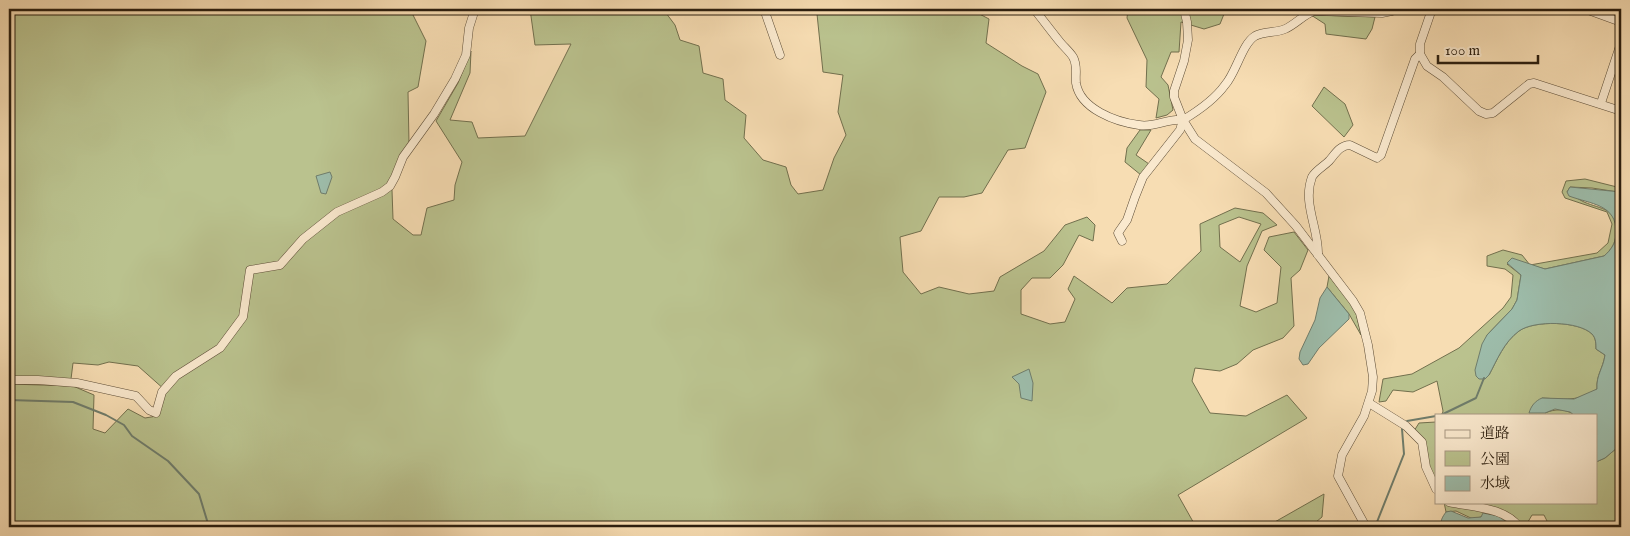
<svg xmlns="http://www.w3.org/2000/svg" width="1630" height="536" font-family="'IM FELL English','Noto Serif JP',serif">
  <rect width="100%" height="100%" fill="#f7ddb3"/>
  <filter id="stains"><feTurbulence type="fractalNoise" baseFrequency=".004" numOctaves="4"/><feColorMatrix values="0 0 0 0 .2 0 0 0 0 .09 0 0 0 0 .02 0 0 0 .5 -.17"/></filter>
  <radialGradient id="worn" r=".72"><stop offset=".6" stop-color="#630" stop-opacity="0"/><stop offset="1" stop-color="#630" stop-opacity=".3"/></radialGradient>
  <g fill="#bac28e" stroke="#72704e" fill-rule="evenodd">
    <path d="M9 9H410L426 41 418 87 408 92 409 144 390 181 392 190 393 219 413 235H421L427 208 454 200 455 185 462 162 436 121 458 83 471 51 470 73 450 120 472 122 478 138 525 136 571 44 535 45 530 9H663L675 25 680 40 699 46 703 73 723 79 725 100 746 115 744 138 763 160 786 167 791 185 798 194 823 190 834 158 846 135 838 112 843 75 823 72 817 14 812 9H970L989 19 986 43 1022 66 1038 74 1046 92 1025 148 1008 150 982 193 964 197H939L921 231 900 237 903 272 921 294 939 287 969 294 994 291 1000 277 1044 251 1065 225 1087 217 1095 225 1093 241 1079 235 1063 265 1050 278H1032L1021 290V314L1050 324 1065 322 1075 299 1068 289 1074 276 1112 303 1127 288 1167 284 1201 251 1200 224 1235 208 1263 213 1277 225 1262 231 1247 266 1240 306 1256 312 1277 303 1281 267 1264 250 1269 237 1294 232 1308 250 1300 270 1291 278 1294 326 1283 338 1253 350 1237 364 1220 371 1195 368 1192 381 1210 413 1246 416 1287 395 1307 418 1178 495 1196 527H9V384L73 386 94 395 93 429 105 433 128 409 145 418 157 416 165 390 138 366 109 362 98 365 73 363 71 379 9 377ZM1239 217 1261 224 1240 262 1220 247 1219 225Z"/>
    <path d="M1128 9H1226L1220 24 1204 29 1181 22 1179 52H1171L1161 77 1168 85 1173 110 1167 115 1156 118 1159 99 1146 87 1147 60 1127 18Z"/>
    <path d="M1311 15 1375 17 1372 29 1366 39 1326 34 1325 24Z"/>
    <path d="M1324 87 1345 104 1353 125 1344 137 1312 106Z"/>
    <path d="M1140 130H1151L1136 155 1149 164 1141 175 1125 162 1127 148Z"/>
    <path d="M1585 179 1621 188V192H1618L1592 188 1570 187 1567 192C1572 195 1578 199 1584 202 1602 210 1617 207 1616 233 1616 243 1611 250 1604 256L1545 269 1530 265 1507 264 1521 275 1517 300 1512 309 1487 335 1485 379 1489 375C1497 360 1504 342 1519 331 1534 320 1579 321 1592 334 1596 338 1596 344 1596 349L1605 355C1603 369 1596 375 1597 389 1582 402 1561 399 1542 398L1545 413C1554 409 1566 408 1574 415H1442L1443 411 1437 381 1413 392 1393 390 1386 401 1379 402 1383 379 1412 374 1459 348 1503 308 1511 297 1513 275 1505 269 1487 266V256L1503 250 1522 255 1530 265 1597 253 1608 243 1612 224 1607 212 1565 198 1562 192 1566 181Z"/>
    <path d="M1329 276 1355 309 1361 335 1349 314 1327 287Z"/>
    <path d="M1436 422V483L1414 431 1419 423Z"/>
    <path d="M1618 447 1621 448V527H1550L1544 515H1532L1525 527H1514L1509 523 1481 517 1473 519 1456 511 1446 512 1444 502H1596V462L1605 458Z"/>
    <path d="M1324 494 1322 517 1310 527H1266Z"/>
  </g>
  <g fill="#9dbcaa" stroke="#6f7d6c">
    <path d="M330 172 332 177 326 194 321 193 316 176Z"/>
    <path d="M1570 187 1621 192V448L1618 447 1605 458 1596 462V415H1574L1570 412 1555 409 1545 413H1529C1531 406 1535 401 1542 398L1574 399 1597 389C1596 375 1603 369 1605 355L1596 349C1596 344 1596 338 1592 334 1579 321 1534 320 1519 331 1504 342 1497 360 1489 375L1485 379H1479L1476 376 1475 370 1482 344 1487 335 1512 309 1517 300 1521 275 1507 263 1512 258 1545 269 1604 256C1611 250 1616 243 1616 233 1617 204 1590 204 1569 196L1567 192Z"/>
    <path d="M1327 287 1349 314V319L1319 348 1308 364 1303 365 1299 359 1300 352 1315 320 1320 298Z"/>
    <path d="M1029 369 1033 383 1032 401 1021 398 1019 384 1012 377Z"/>
    <path d="M1451 511 1468 518 1481 517 1483 513 1498 516 1514 527H1442C1439 522 1443 516 1446 512Z"/>
  </g>
  <g fill="none" stroke-linecap="round" stroke-linejoin="round">
    <g stroke="#6f7d6c" stroke-width="2">
      <path d="M9 400 73 402 106 415 124 425 132 436 168 461 199 494 209 527"/>
      <path d="M1441 415 1476 398 1484 378"/>
      <path d="M1407 421 1436 416"/>
      <path d="M1375 527 1404 454 1402 429"/>
    </g>
    <g stroke="#5e4e38" stroke-width="9">
      <g id="minor">
        <path d="M764 9 780 55"/>
        <path d="M1034 9C1043 20 1051 31 1060 42 1064 47 1069 51 1073 57 1078 66 1075 73 1076 83 1080 109 1116 122 1139 125 1154 128 1168 118 1183 120 1198 111 1215 99 1225 85 1236 73 1242 44 1255 36 1264 31 1276 33 1285 29 1296 24 1303 15 1314 11L1382 13 1392 11 1396 9"/>
        <path d="M1184 9 1187 22 1188 40 1184 61 1174 91V97L1183 120 1195 139 1266 193 1296 226 1353 301 1360 313 1368 345 1373 377 1372 391 1364 416 1342 455 1338 476 1366 527"/>
        <path d="M1432 9 1420 44V54L1427 66 1443 77 1479 111 1486 114 1493 113 1529 84 1534 83 1621 111"/>
        <path d="M1559 9 1588 10 1621 22"/>
        <path d="M1601 103 1621 43"/>
        <path d="M1122 241 1118 233 1127 220 1135 197 1143 177 1180 130 1183 120"/>
        <path d="M1318 255C1319 229 1302 203 1312 177 1315 171 1324 166 1329 161 1335 154 1340 145 1350 145L1377 158 1381 155 1415 59 1420 54"/>
        <path d="M9 380H38L77 383 136 396 149 410 156 413 162 392 176 376 220 348 243 317 250 270 280 265 303 239 337 212 382 192 390 186 395 177 403 157 434 114 455 79 466 55 469 28 475 9"/>
        <path d="M1369 403 1406 426 1422 442 1426 467 1436 489"/>
        <path d="M1449 502C1471 507 1505 507 1519 527"/>
      </g>
    </g>
    <use href="#minor" stroke="#fae9ce" stroke-width="8"/>
  </g>
  <rect width="1630" height="536" fill="none" stroke="#f7ddb3" stroke-width="30"/>
  <rect x="10" y="10" width="1610" height="516" fill="none" stroke="#2b1e0f" stroke-width="2.5"/>
  <rect x="15" y="15" width="1600" height="506" fill="none" stroke="#2b1e0f"/>
  <rect x="1435" y="414" width="162" height="90" fill="#fae9ce" stroke="#a79882"/>
  <rect x="1445" y="430" width="25" height="8" fill="#fae9ce" stroke="#a79882"/>
  <text x="1480" y="438" font-size="15" fill="#2b1e0f">道路</text>
  <rect x="1445" y="451" width="25" height="15" fill="#bac28e" stroke="#a79882"/>
  <text x="1480" y="464" font-size="15" fill="#2b1e0f">公園</text>
  <rect x="1445" y="476" width="25" height="15" fill="#9dbcaa" stroke="#a79882"/>
  <text x="1480" y="488" font-size="15" fill="#2b1e0f">水域</text>
  <path d="M1438 55v8h100v-8" fill="none" stroke="#2b1e0f" stroke-width="2.5"/>
  <text x="1445" y="55" font-size="15" fill="#2b1e0f" stroke="#fae9ce" stroke-width="4" paint-order="stroke">100 m</text>
  <rect width="100%" height="100%" filter="url(#stains)"/>
  <rect width="100%" height="100%" fill="url(#worn)"/>
</svg>
